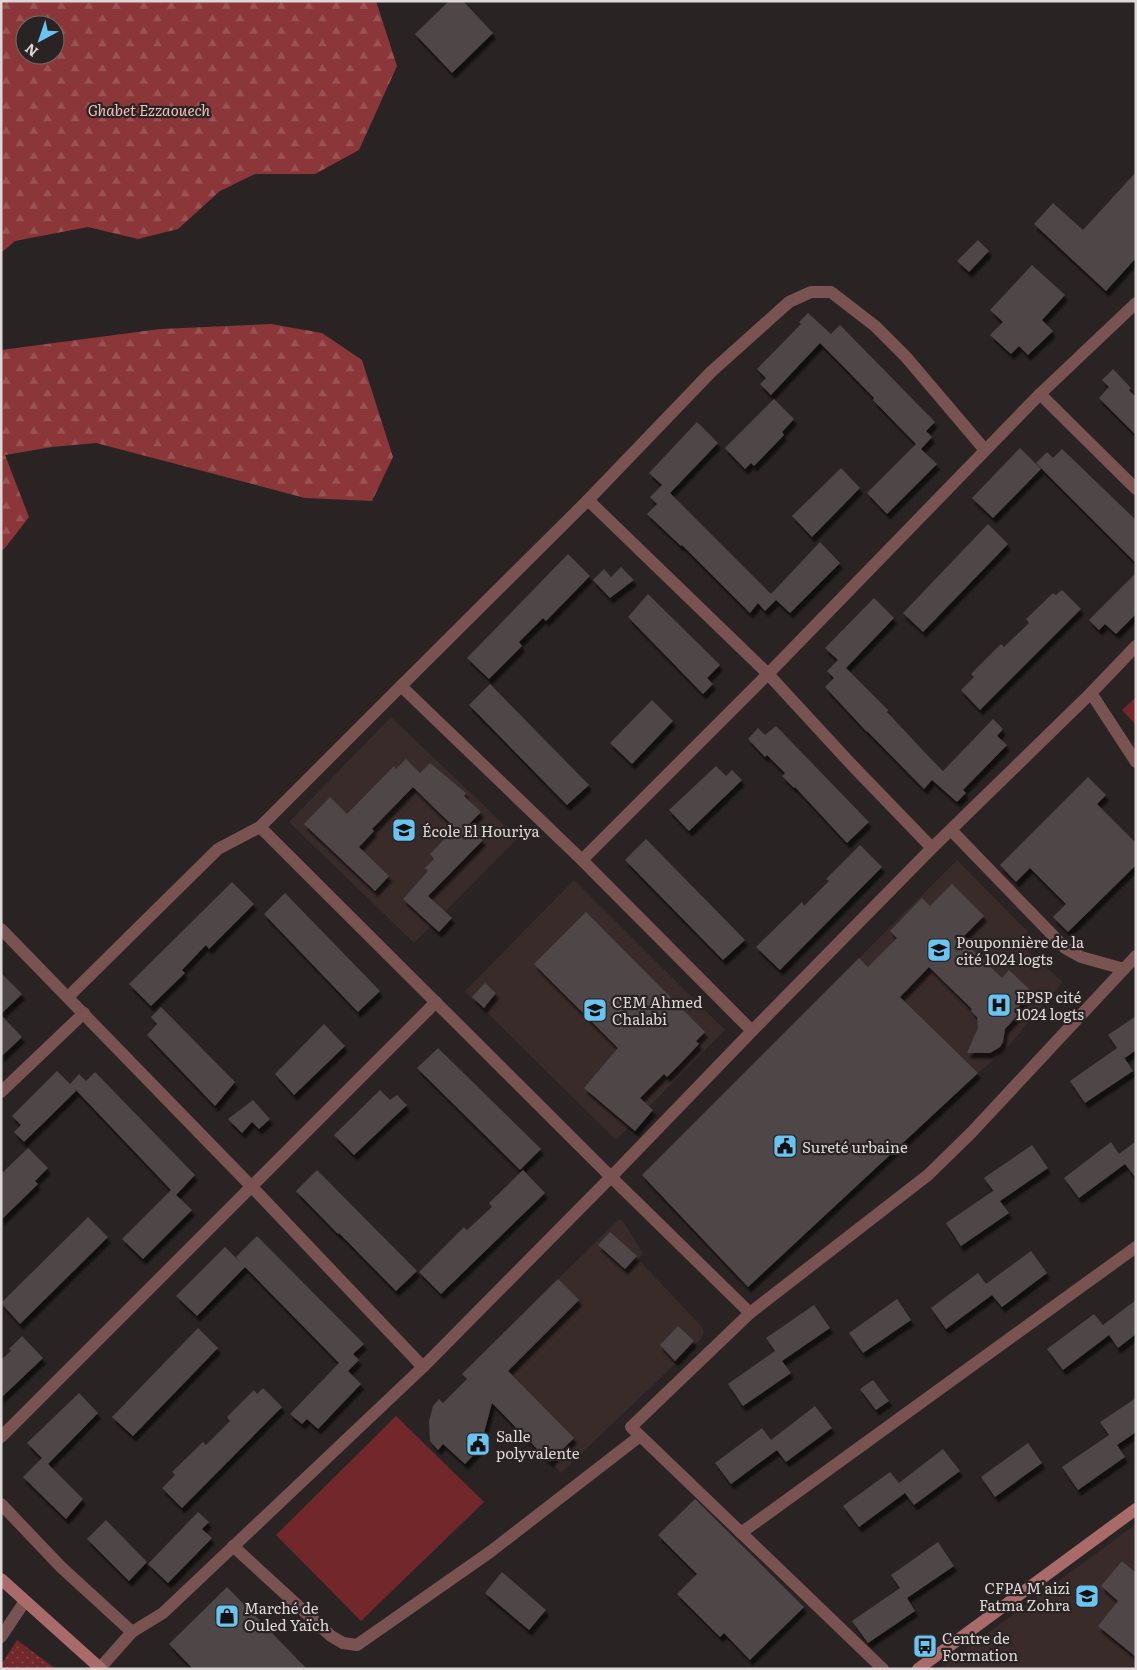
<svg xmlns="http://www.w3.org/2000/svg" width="1137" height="1670" font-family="Literata,serif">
  <defs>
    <pattern id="forest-firs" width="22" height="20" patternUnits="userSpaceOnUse" patternTransform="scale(1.25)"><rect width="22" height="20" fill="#8b3638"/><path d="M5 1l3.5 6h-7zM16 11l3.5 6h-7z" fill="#9b5254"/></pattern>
    <pattern id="garden-dots" width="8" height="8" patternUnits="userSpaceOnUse" patternTransform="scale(1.25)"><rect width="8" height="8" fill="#72272a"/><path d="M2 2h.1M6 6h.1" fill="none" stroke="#864648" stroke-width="1.8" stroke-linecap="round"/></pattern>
    <filter id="shadow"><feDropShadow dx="3" dy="5.5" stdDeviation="1" flood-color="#0009"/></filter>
  </defs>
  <rect width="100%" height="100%" fill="#2a2323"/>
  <g fill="#382b2a">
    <path d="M391 717 518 838 414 943 289 822Z"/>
    <path d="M957 860 1028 932 1018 942 1063 982 1004 1051 978 1073 859 958Z"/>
    <path d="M574 880 725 1030 616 1140 465 991Z"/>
    <path d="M619 1219 623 1221 643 1253 638 1259 702 1327 704 1332 700 1340 561 1473 462 1374Z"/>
    <path d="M1136 1524V1669H939Z"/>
  </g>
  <g fill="url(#forest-firs)" fill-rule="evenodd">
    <path d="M1 1H376L397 66 359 150 315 174H255L220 191 178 229 138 239 88 227 15 241 1 253ZM25 25H55V55H25Z"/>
    <path d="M271 324 322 333 362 360 393 457 372 501 305 498 96 443 52 447 5 455 29 517 5 548 1 551V350L160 329Z"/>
  </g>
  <path fill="url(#garden-dots)" d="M17 1640 56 1669H1V1665Z"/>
  <g fill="#72272a">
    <path d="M1136 697V725L1122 710Z"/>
    <path d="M396 1416 484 1502 361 1621 276 1535Z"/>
  </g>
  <g fill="#4f4746" filter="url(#shadow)">
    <path d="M449 1H463L493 33 452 73 415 34Z"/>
    <path d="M1136 172V258L1106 291 1034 224 1053 203 1083 230Z"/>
    <path d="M978 240 989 251 969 272 957 261Z"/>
    <path d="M1032 265 1065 295 1042 320 1053 331 1028 355 1019 346 1011 354 990 335 1003 322 990 310Z"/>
    <path d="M808 313 831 334 840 325 935 422 926 431 932 437 921 449 937 464 887 514 867 493 916 444 873 400 874 398 840 363 815 338 820 343 771 395 760 384 766 378 757 369 801 324 799 322Z"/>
    <path d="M1113 369 1131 388 1129 390 1136 397V435L1099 398 1109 387 1102 380Z"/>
    <path d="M774 399 794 419 782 432 784 435 754 466 751 463 745 469 725 448Z"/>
    <path d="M697 422 718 443 670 493 665 488 771 594 820 542 840 563 790 613 773 597 776 600 765 611 758 603 750 613 682 545 681 546 647 514 657 504 650 497 662 485 649 473Z"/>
    <path d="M1020 448 1041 469 993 518 972 498Z"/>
    <path d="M1062 449 1136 520V563L1036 463 1047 452 1053 458Z"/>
    <path d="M841 468 860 488 812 537 792 516Z"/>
    <path d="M988 524 1008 544 923 632 903 613Z"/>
    <path d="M568 554 590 576 546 621 543 618 519 642 522 646 489 679 467 658Z"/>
    <path d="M621 567 634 580 610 598 593 580 604 569 611 577Z"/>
    <path d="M1136 573V614L1116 634 1105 624 1099 630 1089 620Z"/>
    <path d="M1062 590 1081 609 980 710 961 690 974 677 971 674 1001 644 1004 647 1029 623 1026 619 1053 593 1056 595Z"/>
    <path d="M648 594 720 665 707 678 713 684 703 694 628 617Z"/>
    <path d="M874 598 894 618 846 668 888 710 887 712 931 759 943 771 993 719 1003 729 997 736 1007 745 963 790 944 771 966 793 957 802 932 780 924 789 867 731V732L825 687 834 678 827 671 838 660 825 648Z"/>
    <path d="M490 684 589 785 567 805 469 705Z"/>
    <path d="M652 700 673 721 632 764 610 743Z"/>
    <path d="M776 726 869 822 847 843 795 787 794 788 782 776 785 773 767 755 765 757 748 739 758 728 765 735Z"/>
    <path d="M406 759 420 773 430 763 466 793 464 796 481 812 468 825 483 840 428 896 452 918 439 932 403 899 428 871 425 868 434 859 430 854 455 828 413 787 372 829 374 831 359 847 389 876 375 891 304 824 330 797 347 814 394 766 396 769Z"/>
    <path d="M716 766 726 776 732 770 742 780 689 831 669 810Z"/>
    <path d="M1088 777 1106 795 1097 804 1136 843V865L1068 932 1053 917 1066 904 1030 868 1016 882 1000 865Z"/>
    <path d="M646 839 745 940 723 960 625 860Z"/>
    <path d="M860 845 882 867 780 970 756 947 802 902 804 906 829 881 826 879Z"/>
    <path d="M232 882 254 904 209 949 206 945 182 970 185 973 151 1006 129 984Z"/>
    <path d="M952 884 984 916 961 939 1002 978 1009 970 1032 992 1014 1012 1018 1015 1005 1029 1003 1042 1000 1047 990 1053H967L978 1028 977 1017 971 1011 972 1009 929 967 900 997 978 1073 748 1287 642 1175 859 958 868 967 897 938 890 931 922 898 930 906Z"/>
    <path d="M285 893 380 991 358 1012 264 914Z"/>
    <path d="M586 912 705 1032 696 1041 699 1044 680 1064 667 1077 664 1074 640 1098 653 1110 635 1131 584 1088 618 1048 534 964Z"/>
    <path d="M1 973 22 994 1 1014Z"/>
    <path d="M485 983 496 993 484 1008 472 997Z"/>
    <path d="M161 1007 235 1082 215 1106 147 1035 157 1024 151 1017Z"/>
    <path d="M1 1015 22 1037 1 1057Z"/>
    <path d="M1136 1016V1050L1125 1058 1122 1054 1133 1071 1085 1103 1070 1081 1117 1048 1108 1035Z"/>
    <path d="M324 1024 345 1046 294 1095 275 1074Z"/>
    <path d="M438 1048 541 1149 520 1170 417 1068Z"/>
    <path d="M57 1071 70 1084 79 1074 86 1081 95 1072 195 1175 176 1195 192 1210 143 1259 122 1239 171 1190 74 1088 76 1091 24 1142 14 1132 21 1125 12 1116Z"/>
    <path d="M380 1090 390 1100 397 1095 407 1105 354 1155 334 1135Z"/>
    <path d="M253 1100 270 1119 259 1129 252 1122 242 1133 228 1119Z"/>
    <path d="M1136 1141V1178L1125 1164 1079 1198 1064 1178 1111 1142 1119 1154Z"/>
    <path d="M1032 1145 1048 1168 1000 1201 1009 1213 961 1246 946 1223 993 1191 995 1193 984 1178Z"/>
    <path d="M28 1148 48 1168 35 1181 38 1184 1 1220V1174Z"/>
    <path d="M317 1170 417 1271 396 1291 339 1233 338 1234 296 1191Z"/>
    <path d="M523 1170 545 1193 441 1294 419 1272 464 1227 467 1230 492 1207 489 1203Z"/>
    <path d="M88 1217 108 1237 20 1324 1 1303Z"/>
    <path d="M610 1232 637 1256 625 1269 598 1245Z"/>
    <path d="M257 1236 364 1344 353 1354 359 1360 348 1371 361 1384 318 1429 307 1419 302 1424 290 1414 339 1363 245 1267 197 1316 176 1296 225 1247 241 1263 236 1257Z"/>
    <path d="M1031 1251 1047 1273 1002 1307 992 1295 946 1329 931 1308 978 1273 986 1284Z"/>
    <path d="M558 1279 579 1300 508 1371 574 1438 550 1462 492 1403 482 1440 485 1443 465 1464 443 1444 438 1450 430 1441 429 1421 433 1406 439 1399 443 1403 467 1379 462 1374Z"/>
    <path d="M897 1299 911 1320 863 1353 849 1333Z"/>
    <path d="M1136 1300V1334L1118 1348 1109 1335 1063 1370 1047 1349 1094 1314 1103 1325Z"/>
    <path d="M814 1305 830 1328 782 1361 791 1373 743 1406 728 1384 775 1351 766 1338Z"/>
    <path d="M678 1326 694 1341 675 1361 660 1345Z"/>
    <path d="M198 1328 218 1348 133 1436 112 1417Z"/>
    <path d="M22 1336 43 1358 1 1398V1360L11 1351 9 1349Z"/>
    <path d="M873 1380 889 1401 876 1410 860 1389Z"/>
    <path d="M263 1388 282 1407 182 1508 162 1488 175 1475 172 1472 203 1442 206 1445 230 1421 227 1417 254 1390 257 1394Z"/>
    <path d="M79 1393 98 1413 48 1464 83 1499 66 1519 23 1477 42 1458 27 1443Z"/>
    <path d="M1136 1398V1432L1117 1445 1125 1457 1078 1490 1062 1467 1109 1435 1100 1422Z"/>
    <path d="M815 1406 832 1428 786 1462 777 1450 731 1484 715 1463 762 1428 771 1440Z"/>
    <path d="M1028 1443 1042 1463 995 1497 981 1477Z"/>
    <path d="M943 1449 960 1471 914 1505 905 1493 859 1527 843 1506 890 1472 899 1483Z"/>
    <path d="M695 1499 804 1607 750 1660 724 1633 720 1637 677 1594 697 1574 658 1535Z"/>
    <path d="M198 1512 209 1522 202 1529 212 1538 168 1583 148 1564Z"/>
    <path d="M106 1520 147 1562 129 1581 87 1539Z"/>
    <path d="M938 1542 954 1566 907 1598 915 1611 868 1643 852 1621 900 1588 891 1575Z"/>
    <path d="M1122 1561 1136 1573V1657L1098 1626 1118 1601 1101 1586Z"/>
    <path d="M502 1572 546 1610 529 1630 485 1593Z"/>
    <path d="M227 1587 307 1669H193L169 1644Z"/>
  </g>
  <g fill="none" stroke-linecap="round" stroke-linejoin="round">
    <g stroke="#795351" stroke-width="12">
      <path d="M1040 394 1136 489"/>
      <path d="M588 500 768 674 851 764 932 848"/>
      <path d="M1136 646 1091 693 1136 762"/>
      <path d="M260 827 611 1177 750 1313"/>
      <path d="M951 830 1065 948 1081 957 1124 969"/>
      <path d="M582 860 401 686 588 500 711 372 789 302 811 292H831L875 326 906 357 985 450"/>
      <path d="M1 929 252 1187 423 1367"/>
      <path d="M68 997 218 849 260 827 401 686"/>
      <path d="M752 1031 932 848 1091 693"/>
      <path d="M1 1092 84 1013"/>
      <path d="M1 1437 436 1002"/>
      <path d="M1 1504 61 1567 132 1632 163 1613 423 1367 611 1177 752 1031 582 860 768 674 1040 394 1136 303"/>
      <path d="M741 1533 1136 1247"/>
      <path d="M233 1546 331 1636 343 1643 357 1645 490 1552 640 1436"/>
      <path d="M1 1637 25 1601"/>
      <path d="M100 1668 132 1632"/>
      <path d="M883 1669 631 1427 750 1313 928 1175 971 1133 1136 956"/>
    </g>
    <g stroke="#a96b69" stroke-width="12">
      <path d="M1 1579 101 1669"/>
      <path d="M918 1669 1136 1509"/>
    </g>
  </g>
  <defs>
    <g id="school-square" transform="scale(1.25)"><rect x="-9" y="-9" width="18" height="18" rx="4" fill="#68c4f0" stroke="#2a2323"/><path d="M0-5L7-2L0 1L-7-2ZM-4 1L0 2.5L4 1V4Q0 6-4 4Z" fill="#111"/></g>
    <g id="hospital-square" transform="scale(1.25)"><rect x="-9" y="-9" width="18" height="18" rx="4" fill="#68c4f0" stroke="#2a2323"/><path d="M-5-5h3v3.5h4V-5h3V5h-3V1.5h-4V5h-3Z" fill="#111"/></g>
    <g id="civic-square" transform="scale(1.25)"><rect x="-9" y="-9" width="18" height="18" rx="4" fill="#68c4f0" stroke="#2a2323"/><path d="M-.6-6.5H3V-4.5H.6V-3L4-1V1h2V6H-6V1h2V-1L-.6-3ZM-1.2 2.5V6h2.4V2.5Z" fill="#111"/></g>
    <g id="university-square" transform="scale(1.25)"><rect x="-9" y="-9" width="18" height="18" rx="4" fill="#68c4f0" stroke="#2a2323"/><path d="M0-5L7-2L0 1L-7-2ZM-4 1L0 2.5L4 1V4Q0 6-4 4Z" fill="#111"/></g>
    <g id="shop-square" transform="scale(1.25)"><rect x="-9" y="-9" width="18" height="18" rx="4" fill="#68c4f0" stroke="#2a2323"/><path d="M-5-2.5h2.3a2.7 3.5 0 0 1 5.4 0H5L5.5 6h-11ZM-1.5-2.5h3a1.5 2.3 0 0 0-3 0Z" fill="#111"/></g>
    <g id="bus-square" transform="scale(1.25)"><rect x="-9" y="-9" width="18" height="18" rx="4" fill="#68c4f0" stroke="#2a2323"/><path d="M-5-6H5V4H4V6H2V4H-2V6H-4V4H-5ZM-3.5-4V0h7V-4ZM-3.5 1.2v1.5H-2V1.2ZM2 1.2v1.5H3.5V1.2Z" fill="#111"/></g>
  </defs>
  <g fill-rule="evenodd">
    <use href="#school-square" x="404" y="830"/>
    <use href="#school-square" x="939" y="950"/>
    <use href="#hospital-square" x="999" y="1005"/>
    <use href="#school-square" x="595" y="1010"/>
    <use href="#civic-square" x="785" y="1146"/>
    <use href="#civic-square" x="478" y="1444"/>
    <use href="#university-square" x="1087" y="1596"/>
    <use href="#shop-square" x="227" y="1616"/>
    <use href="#bus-square" x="925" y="1646"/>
  </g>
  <g text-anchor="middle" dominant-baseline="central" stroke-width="4.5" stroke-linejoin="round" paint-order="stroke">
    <g font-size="15" font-style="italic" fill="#f2bfbd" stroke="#2a2323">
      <text x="149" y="109">Ghabet Ezzaouech</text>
    </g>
    <g font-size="15" fill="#ddd9d8" stroke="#2a2323" text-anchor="start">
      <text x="422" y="830">École El Houriya</text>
      <text x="956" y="941">Pouponnière de la<tspan x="956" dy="17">cité 1024 logts</tspan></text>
      <text x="1016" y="996">EPSP cité<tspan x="1016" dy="17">1024 logts</tspan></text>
      <text x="612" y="1001">CEM Ahmed<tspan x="612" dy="17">Chalabi</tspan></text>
      <text x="802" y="1146">Sureté urbaine</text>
      <text x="496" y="1435">Salle<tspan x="496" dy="17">polyvalente</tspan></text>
      <text x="1070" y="1587" text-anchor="end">CFPA M'aizi<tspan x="1070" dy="17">Fatma Zohra</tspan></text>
      <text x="244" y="1607">Marché de<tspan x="244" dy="17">Ouled Yaïch</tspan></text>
      <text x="942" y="1637">Centre de<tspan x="942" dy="17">Formation</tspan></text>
    </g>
  </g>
  <rect width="1137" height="1670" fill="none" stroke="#ddd9d8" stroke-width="5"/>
  <g transform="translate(40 40) rotate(220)"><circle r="24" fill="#2a2323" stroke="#726c6b"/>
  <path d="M0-4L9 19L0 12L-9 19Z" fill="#68c4f0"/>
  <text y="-8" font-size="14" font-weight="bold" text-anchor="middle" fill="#ddd9d8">N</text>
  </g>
</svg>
